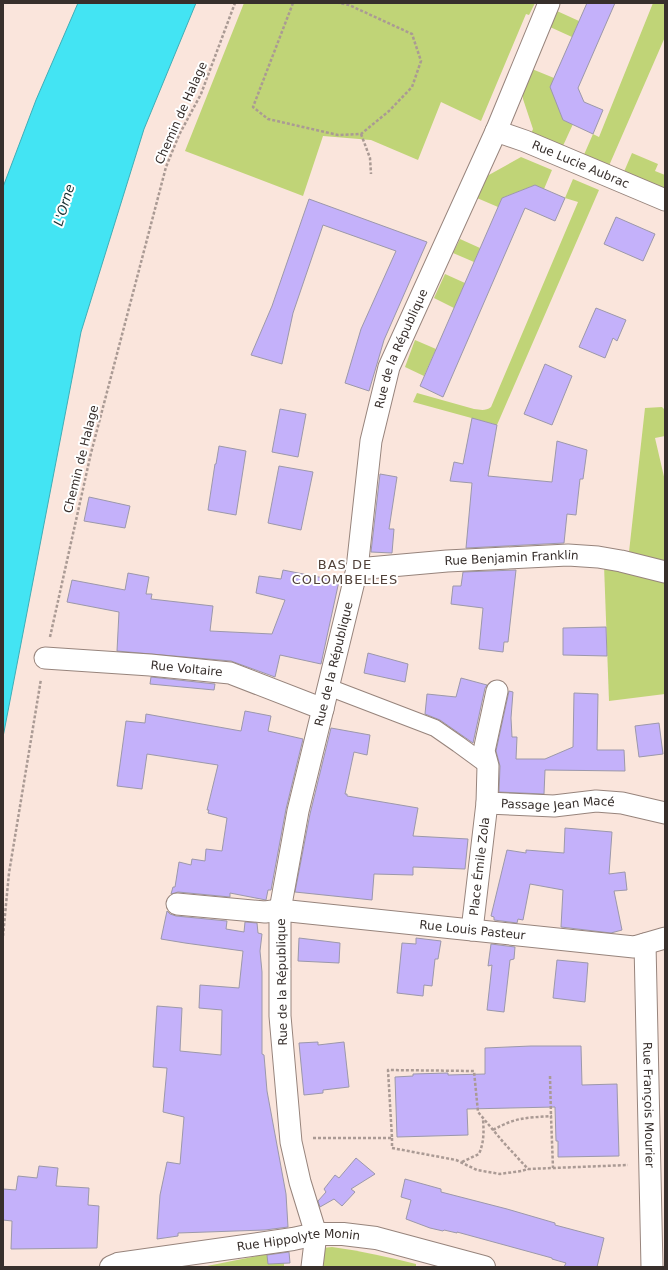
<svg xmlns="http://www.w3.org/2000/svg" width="668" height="1270" font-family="'DejaVu Sans',sans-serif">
  <rect width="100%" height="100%" fill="#fae5dc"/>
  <g fill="#c0d477">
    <path d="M244 3H535L529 15 526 14 481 121 441 102 418 160 371 140 323 136 303 196 185 151Z"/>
    <path d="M653 3H665V37L608 168 583 157 593 134 599 137Z"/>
    <path d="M557 11 579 21 572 37 550 27Z"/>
    <path d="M532 69 554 78 557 104 563 120 573 124 562 148 531 134 533 129 523 99V93Z"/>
    <path d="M632 153 658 164 655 171 665 175V193L623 174Z"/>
    <path d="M521 157 552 170 544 189 535 185 502 198 498 207 477 198 487 176Z"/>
    <path d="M573 179 599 190 497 425 413 402 417 393 474 409C481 410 486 411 491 407L578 202 565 198Z"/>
    <path d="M460 239 480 248 474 262 453 253Z"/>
    <path d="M445 274 465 283 454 308 434 298Z"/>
    <path d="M415 340 436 349 424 376 405 367Z"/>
    <path d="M662 407 665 410V436L655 438 665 481V565L629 552 645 408Z"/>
    <path d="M604 565 665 579V694L609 701Z"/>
    <path d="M332 1247C361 1251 389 1257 416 1264V1267H321L323 1248Z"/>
    <path d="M267 1254 268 1264 284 1263V1267H202Z"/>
  </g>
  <path fill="#43e4f3" stroke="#3faeb7" d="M78 3H196L144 129 81 332 3 737V187L36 100Z"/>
  <g fill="#c4b1fa" stroke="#9c98aa">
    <path d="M587 3H615L578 88 584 102 603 110 593 134 563 120 550 87Z"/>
    <path d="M535 185 565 198 555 221 525 208 443 397 420 386 502 198Z"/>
    <path d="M309 199 427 242 384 340 369 391 345 383 361 329 396 251 323 225 293 313 282 364 251 355 272 306Z"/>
    <path d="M616 217 655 234 643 261 604 244Z"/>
    <path d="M596 308 626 320 617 341 613 338 605 358 579 347Z"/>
    <path d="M545 364 572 376 552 425 524 414Z"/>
    <path d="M280 409 306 414 298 457 272 452Z"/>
    <path d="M472 418 497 425 488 476 552 482 557 441 587 450 583 479H580L576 515 567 514 564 543 466 548 472 483 450 481 454 462 463 464Z"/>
    <path d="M219 446 246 451 236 515 208 510 215 464H216Z"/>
    <path d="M279 466 313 472 301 530 268 523Z"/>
    <path d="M380 474 397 477 389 529H394L392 553 371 552Z"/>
    <path d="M89 497 130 506 125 528 84 521Z"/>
    <path d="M283 570 339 581 321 664 280 655 275 677 231 661 117 651 119 612 67 602 72 580 125 590 128 573 149 577 146 594H152L151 599 213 606 210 631 272 634 285 600 256 593 259 576 281 579Z"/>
    <path d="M516 570 508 642H504L503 652 479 649 483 608 451 604 453 586H461L463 572Z"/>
    <path d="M606 627 607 656 563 655V628Z"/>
    <path d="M368 653 408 664 405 682 364 673Z"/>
    <path d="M151 677 215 684 214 690 150 684Z"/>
    <path d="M461 678 487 685 485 688 473 743 440 720 425 714 427 694 456 697Z"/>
    <path d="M509 691 513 692 511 718 512 737H517L516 759H545L573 747 574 693 598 694 597 750H624L625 771 545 770 544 794 499 792 500 766 496 751Z"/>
    <path d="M245 711 271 716 268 731 303 739 286 809 271 890H268L266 900 230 893V897L178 892 171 894 173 887H175L179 862 191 865 192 859 205 861 206 849 222 851 227 818 208 813 209 810H207L218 765 147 754 142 789 117 786 126 721 145 723 146 714 241 731Z"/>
    <path d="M659 723 663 754 639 757 635 726Z"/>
    <path d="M331 728 370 735 367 755 354 752 345 794H347V796L418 808 413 836 468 839 465 869 413 867V875L374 874 372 900 295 892 310 814Z"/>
    <path d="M565 828 612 832 609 874 625 872 627 890 614 891 622 930 611 933 561 927 563 890 530 884 523 920 518 919 517 923 494 920V917L491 916 507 850 526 853V850L564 853Z"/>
    <path d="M167 911 170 914 176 916 227 921 226 929 244 932 245 922 257 923 258 933 262 934 260 951 262 972V1054L264 1055 267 1091 286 1194 288 1227 265 1230 178 1233V1236L157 1239 160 1195 167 1162 180 1164 184 1117 163 1112 167 1068 153 1067 157 1006 182 1008 180 1051 221 1055 222 1010 199 1008 200 985 239 988 243 951 185 943 161 939Z"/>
    <path d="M299 938 340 943 339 963 298 961Z"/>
    <path d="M416 938 441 941 438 959H435L432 986 424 985 423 996 397 993 402 943 416 944Z"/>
    <path d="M491 944 515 947 514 959 510 960 504 1012 487 1010 492 965 488 966Z"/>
    <path d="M557 960 588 963 585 1002 553 998Z"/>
    <path d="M318 1042V1045L344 1042 349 1087 323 1090V1093L304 1095 299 1043Z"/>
    <path d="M531 1046H581L582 1085 617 1084 619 1156 558 1157V1141H556L555 1107 467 1109 468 1135 397 1137 395 1077 413 1076V1074L448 1073V1075L485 1074V1048Z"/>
    <path d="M356 1158 375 1174 351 1189 355 1192 342 1206 334 1199 320 1207 318 1201 326 1192 324 1189 335 1175 339 1178Z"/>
    <path d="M39 1166 58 1168 56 1186 89 1188 88 1205 99 1206 97 1248 11 1249 12 1221 3 1220V1189L16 1190 18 1176 37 1178Z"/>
    <path d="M405 1179 441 1189V1192L507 1209 555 1223V1225L604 1238 597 1267H564L566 1263 552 1259V1258L457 1232V1233L444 1230 443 1231 430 1228 406 1219 411 1200 401 1197Z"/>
    <path d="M289 1252 290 1263 268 1264 267 1255Z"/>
  </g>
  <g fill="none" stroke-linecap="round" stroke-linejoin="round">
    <g stroke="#97847c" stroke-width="18">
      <path id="pedestrian" d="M328 687 435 728 458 744 488 766"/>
    </g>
    <g stroke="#97847c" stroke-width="23">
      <g id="minor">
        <path id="s1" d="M496 131 525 141 665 200"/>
        <path id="s2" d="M357 569 447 561 568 555 598 557 621 561 665 572"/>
        <path id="s3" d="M45 658 150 665 230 673 323 709"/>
        <path id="s4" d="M487 803 554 806 596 801 622 803 665 813"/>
        <path id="s5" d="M177 904 265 912 280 910 634 947 665 938"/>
        <path id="s6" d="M472 930 487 803 488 766 484 751 497 691"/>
        <path id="s7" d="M645 944 652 1267"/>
        <path id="s8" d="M312 1267 316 1234 300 1182 291 1142 280 1016V910L298 811 357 569 371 441 389 367 497 129 549 3"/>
      </g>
    </g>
    <g stroke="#97847c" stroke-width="24">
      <g id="tertiary">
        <path id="s9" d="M111 1267 118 1264 293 1239 316 1234H343L376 1238 484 1267"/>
      </g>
    </g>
    <g stroke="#aa9a94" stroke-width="2.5" stroke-dasharray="3 2" stroke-linecap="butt">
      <path d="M293 3 253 107 268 119 338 135 361 134 389 111 412 87 421 61 412 34 349 5 339 3"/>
      <path d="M361 134 370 158 371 174"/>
      <path d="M50 637 91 453 166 167 179 135 201 94 235 3"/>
      <path d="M3 936 9 873 41 679"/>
      <path d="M550 1076 551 1116"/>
      <path d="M493 1130C516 1117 526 1118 551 1116L553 1168"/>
      <path d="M313 1138H392L388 1070 474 1071 478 1112 504 1143 528 1169 628 1165"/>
      <path d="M392 1138V1148L456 1160 477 1170 500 1174 521 1171 528 1169"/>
      <path d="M462 1162 479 1154C484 1142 484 1132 483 1119"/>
    </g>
    <use href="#pedestrian" stroke="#fff" stroke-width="16"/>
    <use href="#minor" stroke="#fff" stroke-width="21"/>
    <use href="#tertiary" stroke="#fff" stroke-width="22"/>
  </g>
  <g text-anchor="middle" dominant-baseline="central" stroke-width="4" stroke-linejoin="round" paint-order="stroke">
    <g font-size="12" fill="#372f2c" stroke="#fff">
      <text transform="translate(181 113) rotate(-66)">Chemin de Halage</text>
      <text stroke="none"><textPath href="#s1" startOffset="91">Rue Lucie Aubrac</textPath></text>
      <text stroke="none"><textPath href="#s8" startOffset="937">Rue de la République</textPath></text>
      <text transform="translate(81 459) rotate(-76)">Chemin de Halage</text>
      <text stroke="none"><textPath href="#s2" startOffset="155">Rue Benjamin Franklin</textPath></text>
      <text stroke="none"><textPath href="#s8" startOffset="613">Rue de la République</textPath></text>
      <text stroke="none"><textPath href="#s3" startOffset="142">Rue Voltaire</textPath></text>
      <text stroke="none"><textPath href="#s4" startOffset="71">Passage Jean Macé</textPath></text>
      <text stroke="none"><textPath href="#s6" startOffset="64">Place Émile Zola</textPath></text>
      <text stroke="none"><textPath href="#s5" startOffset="297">Rue Louis Pasteur</textPath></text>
      <text transform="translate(282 982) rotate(-91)">Rue de la République</text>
      <text stroke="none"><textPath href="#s7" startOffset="161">Rue François Mourier</textPath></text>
      <text stroke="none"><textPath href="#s9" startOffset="190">Rue Hippolyte Monin</textPath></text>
    </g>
    <g font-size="13" font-style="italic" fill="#183234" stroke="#fff">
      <text transform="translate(64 205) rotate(-73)">L'Orne</text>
    </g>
    <g font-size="13" letter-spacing="1" fill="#514139" stroke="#fff">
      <text x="345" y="564">BAS DE<tspan x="345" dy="15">COLOMBELLES</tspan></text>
    </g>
  </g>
  <rect width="668" height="1270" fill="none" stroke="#372f2c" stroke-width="8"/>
</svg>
